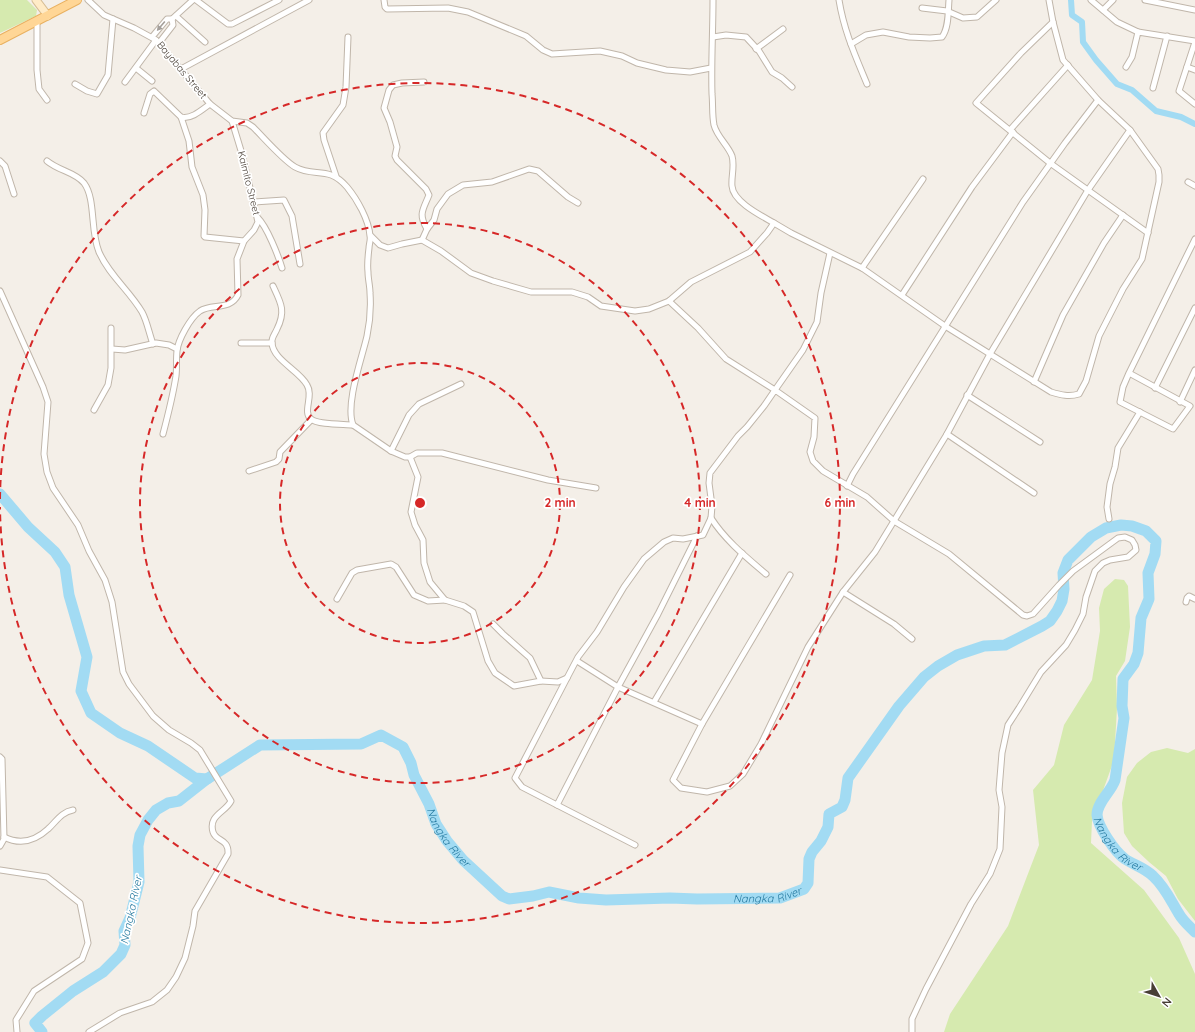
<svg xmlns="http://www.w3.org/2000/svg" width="1195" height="1032" font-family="Quicksand,sans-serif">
  <rect width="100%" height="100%" fill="#f4efe8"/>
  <g fill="#d6eaaf">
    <path d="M0 0H27L37 10 36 16 0 33Z"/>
    <path d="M1115 579 1124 580 1128 586 1130 627 1125 661 1116 676 1117 708 1114 760 1092 821 1091 843 1144 890 1179 938 1195 974V1032H944L950 1014 1008 926 1039 845 1033 790 1054 765 1064 725 1092 680 1100 631 1099 608 1104 589Z"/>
    <path d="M1167 748 1188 753 1195 749V921L1178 899 1166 876 1149 862 1132 846 1124 833 1122 803 1127 777 1137 763 1151 752Z"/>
  </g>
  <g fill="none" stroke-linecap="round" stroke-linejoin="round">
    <path stroke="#a2dbf3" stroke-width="6" d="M1071 0 1072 15 1082 22 1083 42 1096 60 1117 84 1132 90 1156 111 1181 117 1195 124"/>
    <g stroke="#a2dbf3" stroke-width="11">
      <path d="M0 494 28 527 55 552 65 567 69 595 87 657 81 691 91 713 120 733 148 746 195 778 207 779"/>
      <path id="s1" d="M42 1032 35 1023 42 1016 73 991 103 972 121 954 125 945 124 931 130 918 139 882 138 846 140 835 148 820 156 810 168 803 179 801 207 779 260 745 361 744 381 735 403 747 411 763 414 775 429 804 436 824 447 841 463 860 502 896 509 899 533 896 549 892 579 898 606 900 670 898 697 899 780 898 804 889 808 883 809 859 812 852 821 841 828 827 829 814 842 807 845 800 848 778 899 706 924 677 938 666 957 655 984 646 1005 645 1042 626 1050 621 1057 611 1062 601 1064 589 1063 573 1068 560 1091 537 1106 528 1121 525 1132 526 1146 531 1156 541 1155 554 1148 573 1149 599 1141 618 1138 653 1134 664 1123 679 1122 706 1124 718 1115 780C1111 792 1097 802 1097 815 1098 827 1115 852 1125 859 1134 865 1145 868 1153 876 1165 887 1171 901 1179 914 1183 921 1190 927 1195 932"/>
    </g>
    <g stroke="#c0b6aa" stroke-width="7">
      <g id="street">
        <path d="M88 0 104 15 134 28 156 40 210 104 232 121 247 123 253 127C264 138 283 160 295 167 315 178 328 165 347 187 357 199 369 220 370 236 371 240 369 244 369 248 368 256 367 264 368 272 368 279 370 286 370 293 371 307 370 322 367 336 362 358 345 404 353 425L391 451 405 457H410L417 453H442L548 480 596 488"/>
        <path d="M196 0 228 24H232L279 0"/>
        <path d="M384 0 385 7 387 9 448 8 468 12 526 36 543 50 552 54 600 51 622 56 637 63 666 70 690 72 711 68"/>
        <path d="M713 0C713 31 711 63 712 94 713 104 712 115 714 125 717 137 728 145 732 156 735 166 731 177 732 186 733 202 762 216 774 223"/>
        <path d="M839 0C844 31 855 55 867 84"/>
        <path d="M1091 0 1117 22 1138 32"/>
        <path d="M1145 0 1195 10"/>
        <path d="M922 8 947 11 963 18 977 17 996 0"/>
        <path d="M1103 10 1113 0"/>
        <path d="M176 16 205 42"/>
        <path d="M37 21V70L39 89 47 100"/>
        <path d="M1053 22 1021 53 976 103 1050 163 1148 233"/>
        <path d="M152 37 167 19H172L193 0"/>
        <path d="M713 37 726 35 746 37 759 51 772 72 782 78 792 87"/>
        <path d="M1195 42 1179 91 1195 104"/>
        <path d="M159 43 173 25 172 19"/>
        <path d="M851 44 866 35 883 32 909 37 930 38 942 37C949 28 948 11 949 0"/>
        <path d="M756 49 783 29"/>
        <path d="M1126 67 1132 57 1138 32 1195 41"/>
        <path d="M1187 67 1195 70"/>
        <path d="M136 68 152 81"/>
        <path d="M181 69 309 0"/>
        <path d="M125 82 156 40"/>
        <path d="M424 82 402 83 393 85 389 90 384 108 390 122 397 147 395 156 397 160 426 189 429 195C423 210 418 214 427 229"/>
        <path d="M75 84 87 91 97 94 108 75 113 19"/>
        <path d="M1153 88 1167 36"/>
        <path d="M144 113 150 94 154 91 181 117C191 120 203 109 210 104"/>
        <path d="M181 117 189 141 192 167 203 195 205 210 204 236 205 237 244 241"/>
        <path d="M1010 130 1068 65"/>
        <path d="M0 161 5 166 14 194"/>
        <path d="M47 161C59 171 75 172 84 183 96 199 90 231 99 252 109 275 129 290 142 312 147 321 149 333 153 344"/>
        <path d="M336 176 324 140 323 133 343 105 346 87 348 37"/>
        <path d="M1188 182 1195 186"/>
        <path d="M254 202 284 200 292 216 300 264"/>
        <path d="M258 218C267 227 278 255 282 268"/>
        <path d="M371 236 380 245 388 248 402 244 422 240 441 251 471 273 493 281 531 292H572L588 297 601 306 635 311 649 309 669 301 691 282 750 252 767 233 774 223 791 233 862 268 945 326 1051 392C1061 395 1069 397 1079 394L1086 381 1099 336 1123 289 1142 259 1159 182V175L1158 169 1130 130 1098 100 1063 60 1053 22 1049 0"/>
        <path d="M422 240 427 229 434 220 437 209 448 194 463 185 492 182 529 169 538 171 568 197 578 203"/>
        <path d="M862 268 923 179"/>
        <path d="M273 286C281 303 286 311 277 329 275 334 271 338 272 343 273 360 300 371 307 385 314 396 302 412 311 419 318 425 344 424 353 425"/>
        <path d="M0 291 43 387 48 402 44 454 47 472 53 488 78 525 89 551 105 580 112 602 123 672 129 684 153 716 169 730 191 743 200 750 231 801C226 812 208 815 213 832 216 842 229 838 228 854L195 911 193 926 185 958 176 977 167 990 152 1002 120 1013 89 1032"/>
        <path d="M902 295 972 187 1013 132"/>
        <path d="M669 301 698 328 726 359 775 390 803 350 817 322 821 293 830 253"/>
        <path d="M241 343H272"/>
        <path d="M112 349 125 350 156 343 169 345 177 349"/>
        <path d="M1129 373 1190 406 1173 429 1120 402 1123 387 1129 373 1195 239"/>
        <path d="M1034 382 1063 315 1104 243 1123 215"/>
        <path d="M1155 388 1195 308"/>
        <path d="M967 395 1040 442"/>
        <path d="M1180 402 1195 370"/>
        <path d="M94 410 108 385 111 368V328"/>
        <path d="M163 434C168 415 173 395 176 376 177 368 176 359 177 351 178 340 190 318 200 311 212 303 230 311 238 295L237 259 244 241 254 230 258 222 242 154 232 121"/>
        <path d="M947 434 1034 493"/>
        <path d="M391 451 409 415 419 404 461 384"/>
        <path d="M410 457 418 477 411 512 415 525 423 540 424 563 430 582 445 600 464 606 473 612 488 661 495 673 514 686 541 681 530 658 503 634 493 624"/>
        <path d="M249 471 276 462 279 459 280 452 311 420"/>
        <path d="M847 486 853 474 1023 202 1065 143 1098 100"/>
        <path d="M711 518C725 540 746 557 766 574"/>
        <path d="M1109 519 1107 507 1110 484 1115 467 1118 448 1140 412"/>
        <path d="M790 575 702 724 673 780 681 788 707 792 730 786 743 774 761 744 808 647 843 592 875 552 947 434 990 354 1088 190 1130 130"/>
        <path d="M843 592 894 624 912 639"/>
        <path d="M337 599 352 573 357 570 391 564 396 567 414 595 428 601 445 600"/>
        <path d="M1186 602 1187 598 1189 596 1195 599"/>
        <path d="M577 661 618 687 702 724"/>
        <path d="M567 678 515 778 522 787 557 805 618 687 658 614 697 536"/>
        <path d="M541 681 558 682 567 678 578 657 597 632 624 587 644 559 664 542 673 538 683 539 703 535 711 518 712 506 709 483 710 473 738 436 747 427 764 406 775 390 815 418 814 437 810 452 813 461 823 471 867 497 894 521 949 554 1023 615 1027 616 1033 614 1059 585 1073 571 1118 538 1125 537 1132 540 1135 545 1136 550 1128 557 1110 560 1103 563 1095 571 1086 597 1083 614 1075 630 1066 645 1041 672 1019 708 1008 725 1002 753 999 790 1002 807 1000 849 990 874 971 904 926 989 912 1019V1032"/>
        <path d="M654 702 742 553"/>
        <path d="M0 757 2 759 4 839 0 846"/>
        <path d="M557 805 635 845"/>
        <path d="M4 837C20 845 34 842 48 829 56 822 61 812 73 810"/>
        <path d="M0 870 47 877 80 903 88 943 82 959 34 991 16 1020 17 1032"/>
      </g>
    </g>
    <g stroke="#d6be96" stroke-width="9">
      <path id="secondary" d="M36 0 48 16"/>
    </g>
    <g stroke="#e9b161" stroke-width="10">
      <path id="primary" d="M0 40 77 0"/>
    </g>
    <use href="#street" stroke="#fff" stroke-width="5"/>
    <use href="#secondary" stroke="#ffebc7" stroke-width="7"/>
    <use href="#primary" stroke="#ffd696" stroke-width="8"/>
  </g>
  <defs><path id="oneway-solid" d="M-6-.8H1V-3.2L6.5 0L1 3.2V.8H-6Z"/></defs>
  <use fill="#a49f9a" href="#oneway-solid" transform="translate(161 26) rotate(130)"/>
  <g fill="none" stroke="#d62828" stroke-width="2" stroke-dasharray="7 5">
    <circle cx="420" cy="503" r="140"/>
    <circle cx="420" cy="503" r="280"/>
    <path d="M0 499A420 420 0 1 1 0 507"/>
  </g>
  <g text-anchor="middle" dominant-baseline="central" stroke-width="3.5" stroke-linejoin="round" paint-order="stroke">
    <g font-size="10" fill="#483f36" stroke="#fff">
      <text transform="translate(182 70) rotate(50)">Bayabas Street</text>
      <text transform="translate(249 183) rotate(76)">Kaimito Street</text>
    </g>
    <g font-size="11" font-style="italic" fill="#267aa0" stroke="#fff">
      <text stroke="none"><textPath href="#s1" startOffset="648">Nangka River</textPath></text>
      <text stroke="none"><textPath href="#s1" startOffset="1922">Nangka River</textPath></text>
      <text stroke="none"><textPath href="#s1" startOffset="996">Nangka River</textPath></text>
      <text transform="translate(131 910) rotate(-78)">Nangka River</text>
    </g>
  </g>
  <circle cx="420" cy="503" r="6" fill="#d62828" stroke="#fff" stroke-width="2"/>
  <g font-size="12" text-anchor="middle" font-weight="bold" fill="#d62828" stroke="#fff" stroke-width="3.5" stroke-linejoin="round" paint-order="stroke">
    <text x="560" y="507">2 min</text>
    <text x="700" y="507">4 min</text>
    <text x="840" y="507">6 min</text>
  </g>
  <g transform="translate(1159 996) rotate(129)" stroke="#ffffff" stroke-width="3" paint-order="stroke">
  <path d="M0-3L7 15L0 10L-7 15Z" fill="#483f36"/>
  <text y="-6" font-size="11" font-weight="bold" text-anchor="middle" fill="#483f36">N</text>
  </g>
</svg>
